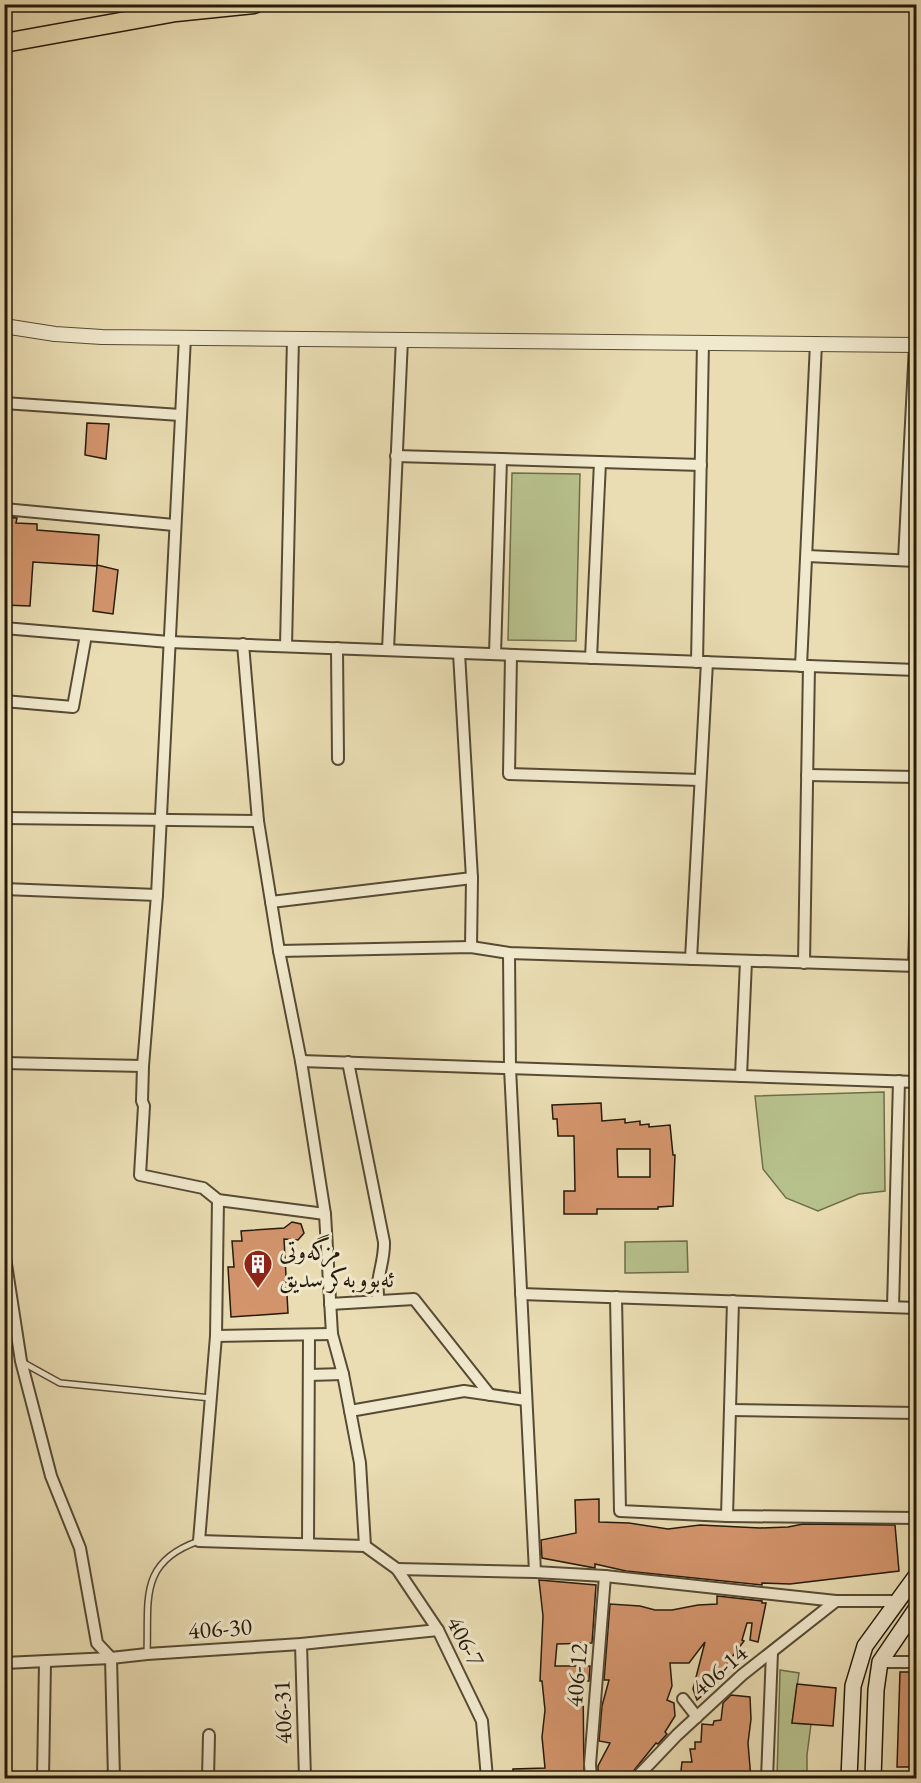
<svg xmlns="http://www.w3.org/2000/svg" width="921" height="1783" font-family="'EB Garamond',Amiri,serif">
  <rect width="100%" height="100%" fill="#eaddb3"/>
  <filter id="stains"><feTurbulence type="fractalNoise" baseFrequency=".00333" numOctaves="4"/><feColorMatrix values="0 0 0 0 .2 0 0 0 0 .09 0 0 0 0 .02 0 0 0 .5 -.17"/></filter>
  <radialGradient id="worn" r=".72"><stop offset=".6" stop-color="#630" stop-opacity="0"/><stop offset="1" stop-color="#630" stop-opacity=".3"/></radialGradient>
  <g fill="#b7c18c" stroke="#6e6e4a" stroke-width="1.5">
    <path d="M512 473 580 474 576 641 508 640Z"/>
    <path d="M884 1092 885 1191 859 1194 818 1211 786 1198 763 1169 755 1096Z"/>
    <path d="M687 1241 688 1272 625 1273V1242Z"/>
    <path d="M780 1670 799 1673 792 1723 811 1724 807 1755V1778H777Z"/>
  </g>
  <g fill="#d4956d" stroke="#251a09" stroke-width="1.5" fill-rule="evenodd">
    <path d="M87 423 109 424 106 459 85 455Z"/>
    <path d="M4 517 17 518 16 523 37 524V530L99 535 97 565 118 570 113 614 93 611 97 566 33 562 30 606 4 605Z"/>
    <path d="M601 1103 602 1121 625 1119V1123L640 1121V1125L649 1124V1127L670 1125 673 1155H675L673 1206 658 1207V1209H597V1214H564V1191H575L574 1136H558L557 1119H553L552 1105ZM617 1149H650V1177H618Z"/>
    <path d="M292 1222 301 1224 304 1233 298 1240 284 1239 288 1313 231 1317 228 1267H234L232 1241H242L241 1231 284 1228Z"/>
    <path d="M599 1499V1522L629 1523 668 1529 700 1525 760 1528 788 1527 803 1524 895 1525 899 1571 790 1584 762 1583V1585L626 1571 595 1564V1568L542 1558 541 1540 576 1533 575 1500Z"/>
    <path d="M539 1580 596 1585 592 1643 557 1644 555 1666H590L589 1681H583L584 1779H513V1769L545 1768 542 1737 545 1710 542 1681H540L543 1616Z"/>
    <path d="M717 1596 762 1601V1603H766L758 1642 750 1640 752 1623H747L742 1640 744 1641 717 1677 723 1678 697 1700 693 1689 705 1642 689 1663H670L672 1686 667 1700 674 1703 675 1716 665 1732 667 1734 658 1744 656 1743 627 1779H598V1766L610 1743 599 1741 602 1706 609 1680H604L610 1604 640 1606 655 1610H672L698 1605 717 1604Z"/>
    <path d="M900 1672H916V1767H897Z"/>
    <path d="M797 1684 836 1688 833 1726 792 1723Z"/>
    <path d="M731 1695 750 1697 751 1719 748 1743 751 1779H680L682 1762H692L690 1749H695V1742H701L702 1724 713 1725 714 1721 721 1720 723 1703Z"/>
  </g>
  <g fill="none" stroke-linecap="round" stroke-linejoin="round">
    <g stroke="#564b34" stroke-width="8">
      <g id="service">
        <path d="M22 1362 60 1383 211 1398"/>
        <path d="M147 1654C149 1600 138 1562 199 1541"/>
      </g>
    </g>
    <g stroke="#564b34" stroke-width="14">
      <g id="minor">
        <path d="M185 337 157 895 143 1066 142 1101 144 1106 140 1175 203 1188 218 1200 325 1214"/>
        <path d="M4 403 180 415"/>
        <path d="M396 456 701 465"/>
        <path d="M4 509 174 525"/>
        <path d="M807 556 916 561"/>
        <path d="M904 560 915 345"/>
        <path d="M4 628 169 642 916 670"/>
        <path d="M243 644 258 821 279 951 301 1061 325 1214 332 1334 343 1374 360 1463 365 1546"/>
        <path d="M286 646 293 338"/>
        <path d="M337 648 338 759"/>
        <path d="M388 650 402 339"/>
        <path d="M459 653 472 878 471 947"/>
        <path d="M495 654 501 459"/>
        <path d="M511 655 509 774 700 780"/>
        <path d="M591 658 600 462"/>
        <path d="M697 662 703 342"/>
        <path d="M801 666 816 343"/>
        <path d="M4 701 73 707 86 635"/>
        <path d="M807 775 916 777"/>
        <path d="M4 818 258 821"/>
        <path d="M4 889 157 895"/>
        <path d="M271 902 472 878"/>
        <path d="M279 951 471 947 509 953 916 966"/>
        <path d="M509 953 510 1068 535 1572"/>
        <path d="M691 959 707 662"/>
        <path d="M804 963 809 666"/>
        <path d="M914 966 916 902"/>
        <path d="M301 1061 916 1082"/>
        <path d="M348 1062 384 1242C385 1263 374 1280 379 1301"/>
        <path d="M4 1063 143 1066"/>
        <path d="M741 1076 746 961"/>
        <path d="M218 1200 216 1336 199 1541 365 1546"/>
        <path d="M4 1251 21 1361 51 1476 80 1548 97 1643 111 1658 114 1778"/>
        <path d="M521 1294 916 1308"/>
        <path d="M616 1297 620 1511 727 1516 916 1518"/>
        <path d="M330 1304 414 1299 490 1395"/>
        <path d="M893 1307 899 1081"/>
        <path d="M216 1336 332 1334"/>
        <path d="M309 1375 343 1374"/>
        <path d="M731 1410 916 1413"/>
        <path d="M350 1411 464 1391 526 1400"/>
        <path d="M727 1516 733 1301"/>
        <path d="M308 1544 309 1335"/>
        <path d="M365 1546 397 1569 438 1630 482 1721 487 1778"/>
        <path d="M397 1569 535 1572 605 1576 836 1601H899"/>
        <path d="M301 1644 305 1778"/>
        <path d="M880 1662H916"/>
        <path d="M4 1663 111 1658 147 1654 301 1644 438 1630"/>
        <path d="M683 1699 697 1717"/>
        <path d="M43 1778 45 1662"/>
        <path d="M208 1778 209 1735"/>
        <path d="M591 1778 590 1764 605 1576"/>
        <path d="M636 1778 677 1735 742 1675 836 1601"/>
        <path d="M767 1778 772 1652"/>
      </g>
    </g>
    <g stroke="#564b34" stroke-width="16">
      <path id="tertiary" d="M4 326 55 334 102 337 916 345"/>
    </g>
    <g stroke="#251a09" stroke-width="18">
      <g id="secondary">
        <path d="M849 1778 853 1686 865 1646 916 1576"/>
        <path d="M873 1778 876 1690 880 1662 916 1609"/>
      </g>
    </g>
    <g stroke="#251a09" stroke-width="21">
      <path id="trunk" d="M4 43 176 12 254 4"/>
    </g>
    <use href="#service" stroke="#f1e9ce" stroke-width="5"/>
    <use href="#minor" stroke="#f1e9ce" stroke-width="10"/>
    <use href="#tertiary" stroke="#f1e9ce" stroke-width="14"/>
    <use href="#secondary" stroke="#f1e9ce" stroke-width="15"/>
    <use href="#trunk" stroke="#eaddb3" stroke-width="18"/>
  </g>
  <defs>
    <g id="building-pin" transform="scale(1.5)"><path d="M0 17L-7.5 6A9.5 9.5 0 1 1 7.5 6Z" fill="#8f2418" stroke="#f1e9ce"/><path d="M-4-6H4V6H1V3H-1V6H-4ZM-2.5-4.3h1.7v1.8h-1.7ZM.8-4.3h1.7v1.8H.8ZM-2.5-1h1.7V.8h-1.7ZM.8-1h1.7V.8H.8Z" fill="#fff"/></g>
  </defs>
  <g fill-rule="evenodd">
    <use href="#building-pin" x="258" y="1264"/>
  </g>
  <g text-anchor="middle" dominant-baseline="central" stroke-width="6" stroke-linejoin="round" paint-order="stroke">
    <g font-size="24" fill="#251a09" stroke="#f1e9ce" text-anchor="start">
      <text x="279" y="1250">مزگەوتی<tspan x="279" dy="28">ئەبووبەکر سدیق</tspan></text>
    </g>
    <g font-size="24" fill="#251a09" stroke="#f1e9ce">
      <text transform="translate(220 1628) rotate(-4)">406-30</text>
      <text transform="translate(466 1641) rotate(62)">406-7</text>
      <text transform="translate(719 1670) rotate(-41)">406-14</text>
      <text transform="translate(576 1675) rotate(-85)">406-12</text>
      <text transform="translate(282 1712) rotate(-92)">406-31</text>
    </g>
  </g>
  <rect width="921" height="1783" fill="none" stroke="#eaddb3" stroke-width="24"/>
  <rect x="6" y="6" width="909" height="1771" fill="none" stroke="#251a09" stroke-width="3"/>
  <rect x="12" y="12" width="897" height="1759" fill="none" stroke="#251a09" stroke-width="1.5"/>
  <rect width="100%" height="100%" filter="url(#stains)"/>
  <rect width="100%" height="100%" fill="url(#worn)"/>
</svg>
